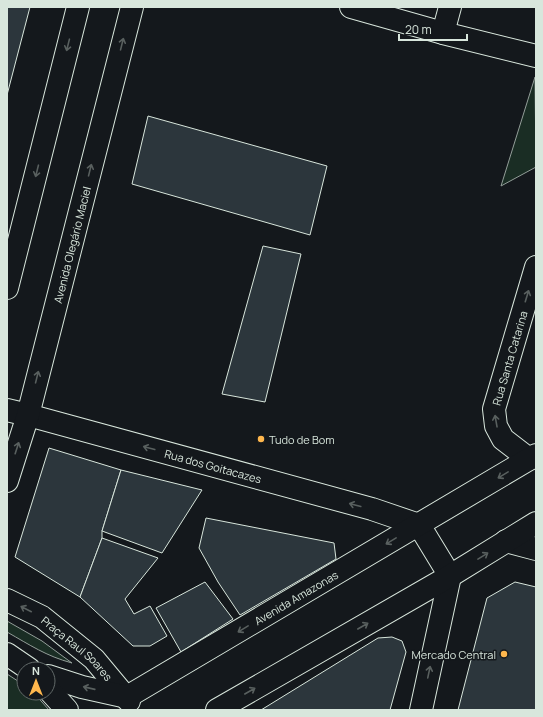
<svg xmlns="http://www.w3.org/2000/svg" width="543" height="717" font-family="Manrope,sans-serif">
  <rect width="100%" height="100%" fill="#14181c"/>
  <g fill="#1a2d24" stroke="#939e99">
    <path d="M535 77 536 167 501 186Z"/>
    <path d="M7 621 42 641 72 663C46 656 30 645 7 632Z"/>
    <path d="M7 674 24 685V693H34L49 710H7Z"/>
  </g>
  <g fill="#2c363c" stroke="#d8e6dc">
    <path d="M7 7H30L7 95Z"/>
    <path d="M148 116 327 166 310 235 132 184Z"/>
    <path d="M263 246 301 254 265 402 222 394Z"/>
    <path d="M49 448 121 470 102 531V538L80 597 15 557Z"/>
    <path d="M121 470 202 490 162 553 102 531Z"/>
    <path d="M206 518 334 543 336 559 240 615 218 582 199 548Z"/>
    <path d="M102 538 158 558 125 599 134 614 150 606 167 636 150 646H133L80 597Z"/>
    <path d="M205 582 233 619 181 652 156 608Z"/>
    <path d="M515 582 536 587V710H458L487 598Z"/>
    <path d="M392 637 402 641 406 652 390 710H261L378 638Z"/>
  </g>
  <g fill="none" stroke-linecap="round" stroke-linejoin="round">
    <g stroke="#d8e6dc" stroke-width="24">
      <g id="minor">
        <path d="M351 7 443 33 536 56"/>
        <path d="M443 33 450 7"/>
        <path id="s1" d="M28 415 372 509 419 525 450 576 421 710"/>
        <path id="s2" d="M529 459 503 439 496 426 494 409 536 267"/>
        <path d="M506 541 536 549"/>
      </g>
    </g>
    <g stroke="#d8e6dc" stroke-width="24">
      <g id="major">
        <path d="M7 288 78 7"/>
        <path d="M7 410 28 415"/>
        <path id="s3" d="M7 481 28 415 132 7"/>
        <path id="s4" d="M7 600 42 617 94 659 129 701"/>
        <path d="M7 654 29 669"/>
        <path id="s5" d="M48 676 82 687 127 697 536 455"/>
        <path d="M48 689 67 710"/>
        <path d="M217 710 450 576 536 523"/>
      </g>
    </g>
    <use href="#minor" stroke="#14181c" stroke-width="22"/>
    <use href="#major" stroke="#14181c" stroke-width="22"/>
  </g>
  <defs><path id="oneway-shaft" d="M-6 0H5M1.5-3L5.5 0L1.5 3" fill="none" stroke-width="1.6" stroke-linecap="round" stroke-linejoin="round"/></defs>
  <g stroke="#59605f">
    <use href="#oneway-shaft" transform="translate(122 44) rotate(-76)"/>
    <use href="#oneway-shaft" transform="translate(68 45) rotate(104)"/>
    <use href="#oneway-shaft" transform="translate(90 170) rotate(-76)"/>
    <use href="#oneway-shaft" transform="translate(37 171) rotate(104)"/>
    <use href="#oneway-shaft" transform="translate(527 296) rotate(-73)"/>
    <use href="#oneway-shaft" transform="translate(37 377) rotate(-76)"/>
    <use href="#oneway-shaft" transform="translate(496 421) rotate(-100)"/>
    <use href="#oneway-shaft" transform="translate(17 448) rotate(-72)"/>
    <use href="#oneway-shaft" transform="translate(149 448) rotate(-165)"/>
    <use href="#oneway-shaft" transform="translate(503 475) rotate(149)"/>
    <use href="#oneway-shaft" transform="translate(355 505) rotate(-165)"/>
    <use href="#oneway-shaft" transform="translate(391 541) rotate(149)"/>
    <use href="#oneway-shaft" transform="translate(483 556) rotate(-32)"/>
    <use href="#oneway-shaft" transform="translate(26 609) rotate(-153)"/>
    <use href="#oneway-shaft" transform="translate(363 626) rotate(-30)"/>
    <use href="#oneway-shaft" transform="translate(243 629) rotate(149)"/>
    <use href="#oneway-shaft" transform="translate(429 672) rotate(-78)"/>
    <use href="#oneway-shaft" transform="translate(89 688) rotate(-167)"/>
    <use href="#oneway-shaft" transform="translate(250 691) rotate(-30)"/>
  </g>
  <g fill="#ffb74d" stroke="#14181c" stroke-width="1.5">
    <circle cx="261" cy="439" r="4"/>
    <circle cx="504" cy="654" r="4"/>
  </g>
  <g text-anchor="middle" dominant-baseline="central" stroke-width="3" stroke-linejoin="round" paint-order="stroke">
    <g font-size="11" fill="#d8e6dc" stroke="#14181c">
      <text stroke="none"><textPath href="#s3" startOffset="245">Avenida Olegário Maciel</textPath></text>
      <text stroke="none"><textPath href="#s2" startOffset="118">Rua Santa Catarina</textPath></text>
      <text stroke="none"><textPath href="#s1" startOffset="192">Rua dos Goitacazes</textPath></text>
      <text stroke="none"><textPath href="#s5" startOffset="278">Avenida Amazonas</textPath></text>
      <text stroke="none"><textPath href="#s4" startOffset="86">Praça Raul Soares</textPath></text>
    </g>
    <g font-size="11" fill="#d8e6dc" stroke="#14181c" text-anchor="start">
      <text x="269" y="439">Tudo de Bom</text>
      <text x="496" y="654" text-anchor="end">Mercado Central</text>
    </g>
  </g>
  <rect width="543" height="717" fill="none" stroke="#d8e6dc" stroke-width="16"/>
  <g transform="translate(36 681)"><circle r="19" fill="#14181c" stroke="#626a69"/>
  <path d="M0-3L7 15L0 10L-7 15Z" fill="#ffb74d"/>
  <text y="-6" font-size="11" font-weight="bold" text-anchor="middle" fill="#d8e6dc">N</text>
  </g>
  <path d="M399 34v6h68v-6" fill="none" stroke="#d8e6dc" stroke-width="2"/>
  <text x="405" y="34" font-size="12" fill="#d8e6dc" stroke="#14181c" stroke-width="3" paint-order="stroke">20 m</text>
</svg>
